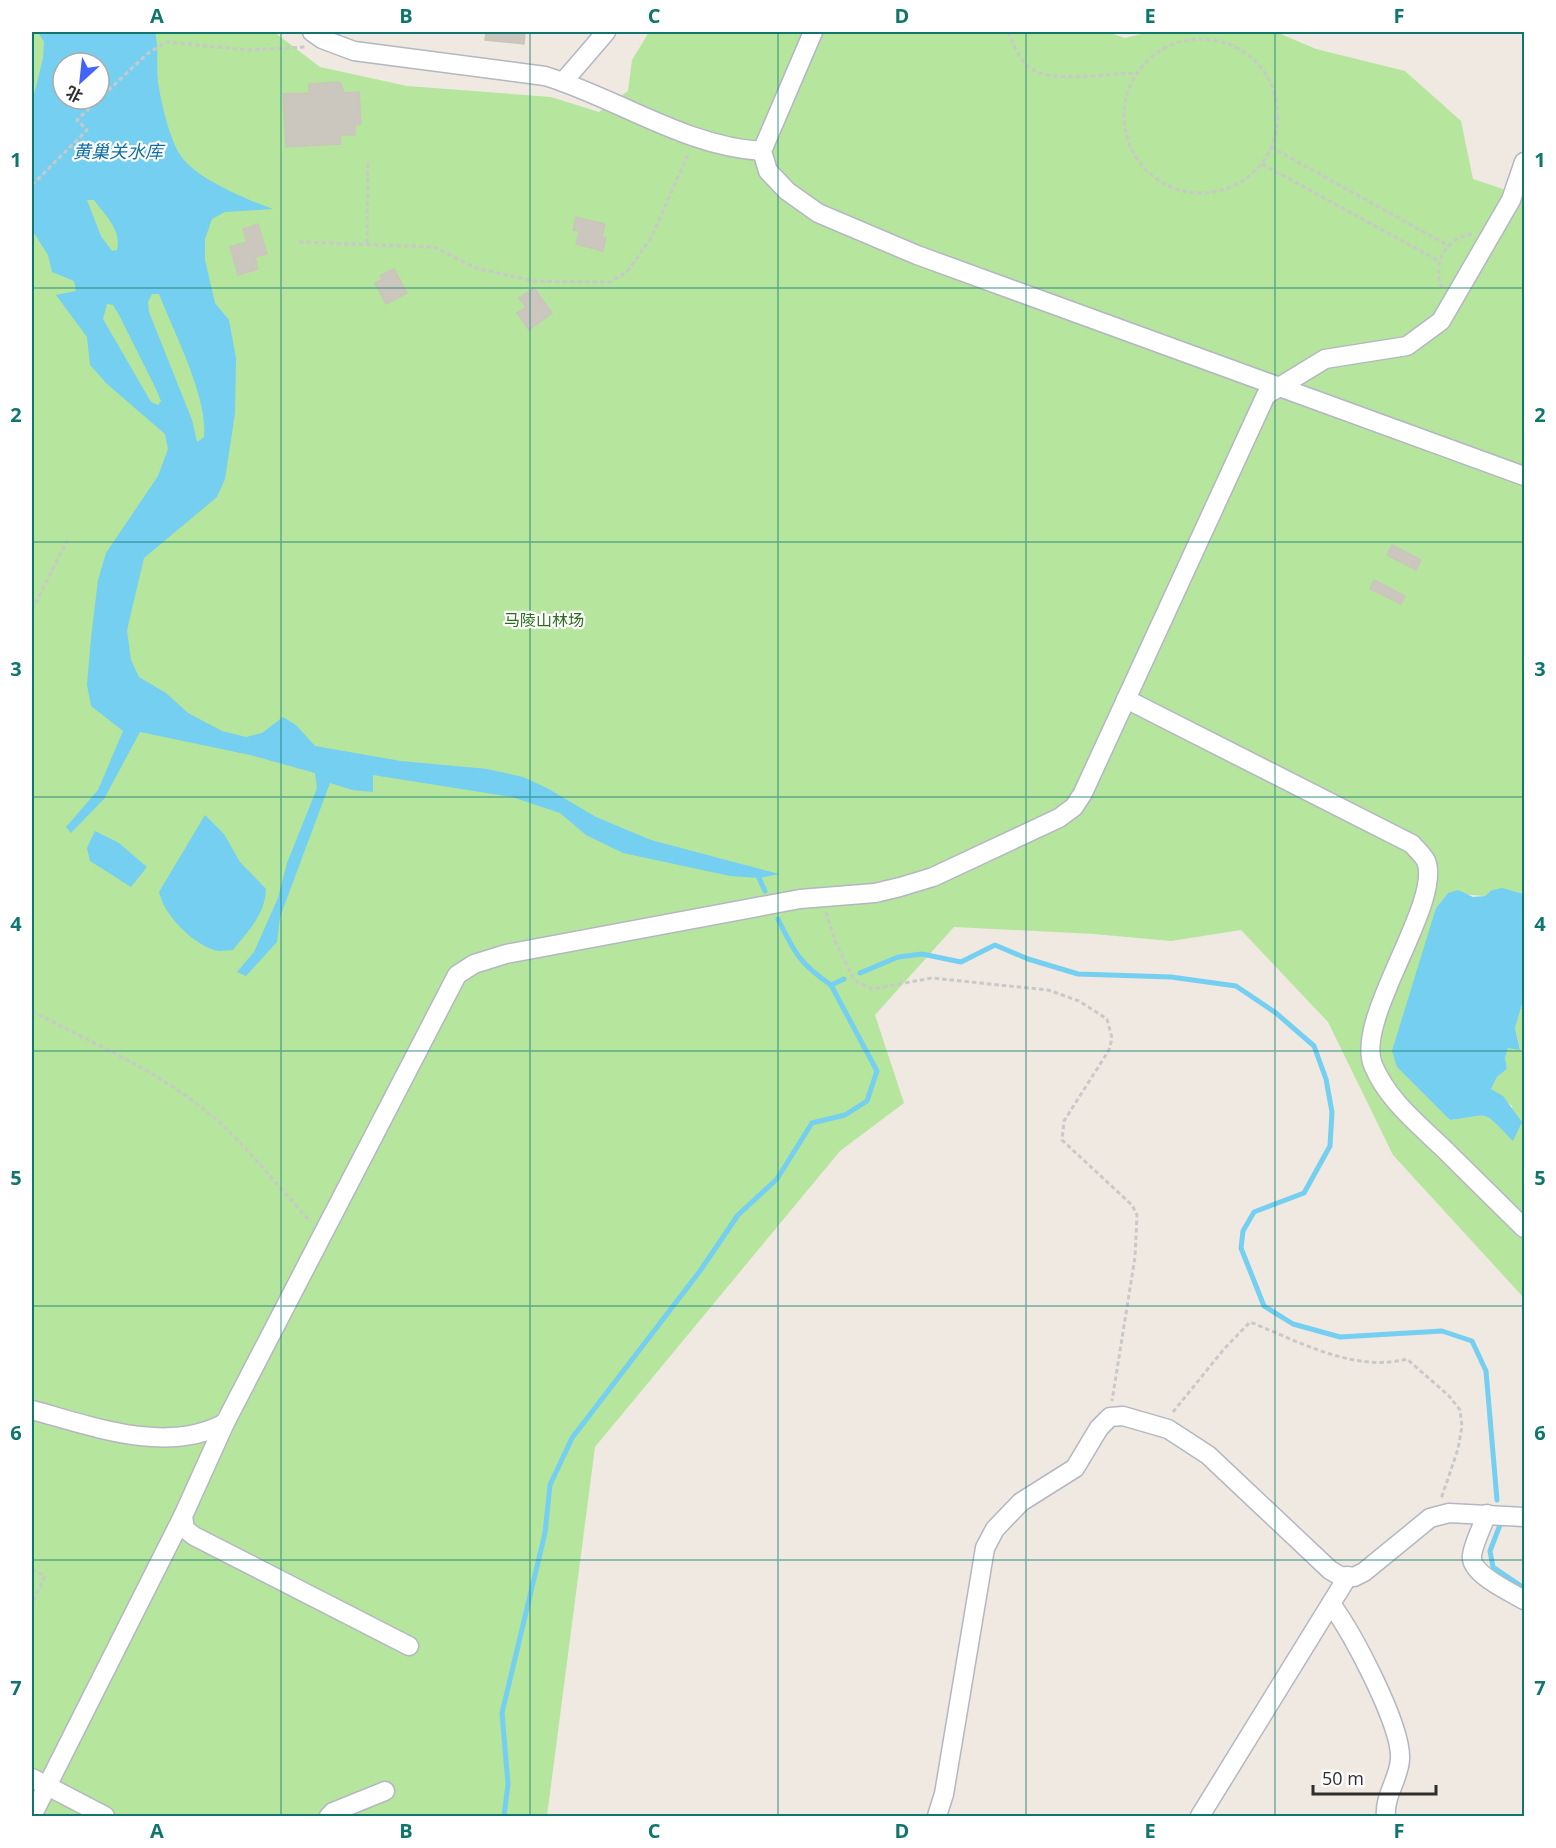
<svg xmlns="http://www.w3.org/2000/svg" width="1556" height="1848" font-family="'Open Sans','Noto Sans SC',sans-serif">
  <rect width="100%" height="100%" fill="#efe9e1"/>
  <path fill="#b6e59e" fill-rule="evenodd" d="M32 32H274L320 67 407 86 551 97 599 112 628 91 632 60 649 32H1107L1125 38 1149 32H1276L1316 49 1405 71 1461 121 1473 179 1524 196V894C1509 890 1498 885 1485 896L1448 893 1436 908 1432 925 1449 1120C1493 1115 1481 1108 1513 1140L1512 1106 1491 1089 1497 1077 1507 1069 1505 1058 1508 1047 1520 1049 1515 1028 1524 998V1298L1393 1155 1328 1022 1241 930 1171 941 1094 934 954 927 875 1015 904 1103 840 1151 595 1447 547 1816H32ZM63 63H99V99H63Z"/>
  <g fill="#75cff0" fill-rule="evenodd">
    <path d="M38 32H155C159 47 156 65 158 82 161 102 169 136 179 153 193 178 248 200 273 209L225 212 212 219 205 239V260L215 303 229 320 236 358 235 413 225 479 217 497 144 558 127 630 131 660 139 677 166 693 188 713 222 731 246 737 262 733 283 717 296 725 315 746 401 761 487 769 523 777 547 788 596 817 651 840 779 874 759 878 730 876 623 853 586 835 560 813 512 797 373 775V792L352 790 330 783 280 917 277 942 246 976 237 972 254 952 278 898 287 863 317 788 315 773 250 755 140 732 104 799 71 833 66 827 98 790 123 731 91 706 87 685 91 638 98 580 106 553 158 476 168 449 165 434 107 384 90 365 87 337 56 295 76 291 74 281 52 272 48 255 32 230V103L43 58 44 42ZM63 63H99V99H63ZM87 200H94C105 215 122 230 117 250L112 251 101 236ZM152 294H159C174 333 208 397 204 437L197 442 192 420 149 312 148 302ZM107 304 113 305 119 315 156 389 161 401 158 405 151 402 103 319Z"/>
    <path d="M205 815 224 834 240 862 266 889C265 915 248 931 233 950 227 950 219 952 214 950 191 942 164 915 159 892Z"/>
    <path d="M95 831 119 843 147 867 131 887 90 861 87 848Z"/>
    <path d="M1502 888 1524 894V998L1515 1028 1520 1050 1508 1048 1505 1058 1507 1069 1497 1077 1491 1089 1503 1096 1522 1122 1513 1141C1481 1108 1492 1115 1450 1120L1397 1067 1392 1051 1436 908 1448 893 1458 890 1473 897 1485 896 1492 890Z"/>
  </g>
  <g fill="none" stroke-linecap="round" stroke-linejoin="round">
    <g stroke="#75cff0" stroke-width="5">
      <path d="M759 878 765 891"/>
      <path d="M778 919C794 952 800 964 831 985L844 979"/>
      <path d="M860 973 898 957 922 954 961 962 995 945 1028 959 1078 974 1171 977 1236 986 1276 1013 1314 1046 1326 1079 1332 1112 1330 1146 1304 1193 1254 1212 1243 1231 1241 1248 1264 1306 1293 1324 1340 1337 1442 1331 1472 1341 1486 1371 1497 1500"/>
      <path d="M1500 1525 1490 1551 1493 1567 1524 1588"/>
      <path d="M504 1816 508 1784 502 1713 545 1533 550 1485 572 1438 700 1271 738 1215 777 1179 812 1123 845 1115 867 1101 877 1071 831 985"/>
    </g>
  </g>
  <g fill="#cbc7bf" stroke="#cbc5ba" stroke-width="1.5">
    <path d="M486 32H525L524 44 485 40Z"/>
    <path d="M340 82 344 93 359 92 361 124 355 125V135H340L341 144 286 147 283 94 309 93V84Z"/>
    <path d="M576 217 605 224 602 237 606 238 603 251 576 244 580 231 573 230Z"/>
    <path d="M258 224 267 254 255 257 258 269 238 275 230 247 247 242 243 229Z"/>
    <path d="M394 269 407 293 386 304 375 283 383 279 380 276Z"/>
    <path d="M534 288 552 313 529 330 517 313 526 307 519 298Z"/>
    <path d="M1392 545 1421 560 1416 570 1387 555Z"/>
    <path d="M1374 580 1405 596 1401 604 1370 589Z"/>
  </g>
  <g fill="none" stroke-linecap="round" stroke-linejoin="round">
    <g stroke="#b4b7c1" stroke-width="21">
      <g id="minor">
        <path d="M312 32 322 39 354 51 545 76C617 98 686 147 762 151"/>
        <path d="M813 32 762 151 768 171 787 191 818 213 917 255 1524 476"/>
        <path d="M563 82 606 32"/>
        <path d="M1126 699 1412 844C1416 849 1423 855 1426 861 1443 902 1354 1019 1373 1065 1387 1099 1417 1123 1443 1148 1470 1175 1497 1201 1524 1228"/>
        <path d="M32 1410C92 1426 167 1455 225 1423"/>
        <path d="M1487 1514C1482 1527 1474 1542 1472 1555 1469 1574 1511 1592 1524 1600"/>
        <path d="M1331 1604C1352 1632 1402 1726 1400 1759 1399 1779 1384 1796 1386 1816"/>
        <path d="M409 1646 194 1536 185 1529 183 1516 225 1423 457 975 474 964 506 954 800 899 875 893 900 887 933 877 1059 818 1074 807 1083 793 1266 395 1325 359 1407 346 1441 321 1511 200 1524 162"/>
        <path d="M32 1778 105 1816"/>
        <path d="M32 1816 183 1516"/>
        <path d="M329 1816 333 1812 385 1791"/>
        <path d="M937 1816 944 1794 985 1548 995 1529 1021 1502 1075 1468 1099 1428 1110 1417 1123 1416 1168 1429 1208 1455 1330 1570 1340 1576 1354 1577 1364 1572 1430 1518 1449 1513 1524 1517"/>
        <path d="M1200 1816 1348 1576"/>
      </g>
    </g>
    <g stroke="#c9c9c9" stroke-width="3" stroke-dasharray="4.5 3" stroke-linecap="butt">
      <path d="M1008 32C1013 43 1019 60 1030 68 1050 84 1109 73 1137 73"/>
      <circle cx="1201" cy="116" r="77"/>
      <path d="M1271 147 1449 246"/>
      <path d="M1262 164 1439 261"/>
      <path d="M32 185 87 130 77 120 147 54 166 42 249 50 305 47"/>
      <path d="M299 242 434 247 476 268 533 281 610 282 627 272 651 238 689 152"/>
      <path d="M367 243 368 160"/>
      <path d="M1442 288C1431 263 1446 237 1473 234"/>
      <path d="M32 610 67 541"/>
      <path d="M826 912 836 943 854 980 872 989 932 978 1048 990 1079 1001 1107 1019 1112 1038 1109 1050 1064 1121 1062 1140 1132 1205 1137 1215 1135 1257 1112 1401"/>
      <path d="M32 1011C95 1045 167 1074 221 1124 253 1154 281 1190 311 1222"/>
      <path d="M1173 1412 1224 1349 1250 1322C1298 1341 1354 1373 1407 1359L1449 1396 1460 1410 1462 1426 1458 1449 1441 1499"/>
      <path d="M32 1569 45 1576 32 1604"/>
    </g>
    <use href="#minor" stroke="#fff" stroke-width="18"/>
  </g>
  <path fill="none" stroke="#0f766e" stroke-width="1.5" stroke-opacity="0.55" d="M281 32V1816M530 32V1816M778 32V1816M1026 32V1816M1275 32V1816M32 288H1524M32 542H1524M32 797H1524M32 1051H1524M32 1306H1524M32 1560H1524"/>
  <g text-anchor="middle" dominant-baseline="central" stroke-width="4.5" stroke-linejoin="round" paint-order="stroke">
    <g font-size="16" fill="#2c6e1b" stroke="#fff">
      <text x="544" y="620">马陵山林场</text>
    </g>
    <g font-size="18" font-style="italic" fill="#0d6fa3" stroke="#fff">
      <text x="118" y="151">黄巢关水库</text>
    </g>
  </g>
  <rect width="1556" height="1848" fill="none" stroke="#ffffff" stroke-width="66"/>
  <g transform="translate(81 81) rotate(207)"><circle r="28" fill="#ffffff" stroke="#ababab" stroke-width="1.5"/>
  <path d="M0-4.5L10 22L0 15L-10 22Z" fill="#4264fb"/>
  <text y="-9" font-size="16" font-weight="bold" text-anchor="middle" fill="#2e2e2e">北</text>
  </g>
  <path d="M1313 1785v9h123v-9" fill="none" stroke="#2e2e2e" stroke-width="3"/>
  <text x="1322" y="1785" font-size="18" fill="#2e2e2e" stroke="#ffffff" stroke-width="4.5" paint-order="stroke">50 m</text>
  <rect x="33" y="33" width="1490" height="1782" fill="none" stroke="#0f766e" stroke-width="2"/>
  <g font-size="20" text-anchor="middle" font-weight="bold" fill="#0f766e">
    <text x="157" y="23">A</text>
    <text x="406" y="23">B</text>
    <text x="654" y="23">C</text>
    <text x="902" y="23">D</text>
    <text x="1150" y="23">E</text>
    <text x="1399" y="23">F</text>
    <text x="16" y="167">1</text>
    <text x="1540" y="167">1</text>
    <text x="16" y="422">2</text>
    <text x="1540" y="422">2</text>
    <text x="16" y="676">3</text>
    <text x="1540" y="676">3</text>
    <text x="16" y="931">4</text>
    <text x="1540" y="931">4</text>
    <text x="16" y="1185">5</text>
    <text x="1540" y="1185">5</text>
    <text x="16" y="1440">6</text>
    <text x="1540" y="1440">6</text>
    <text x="16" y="1695">7</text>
    <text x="1540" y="1695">7</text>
    <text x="157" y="1838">A</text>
    <text x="406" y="1838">B</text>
    <text x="654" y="1838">C</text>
    <text x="902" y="1838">D</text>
    <text x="1150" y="1838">E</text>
    <text x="1399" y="1838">F</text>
  </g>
</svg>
